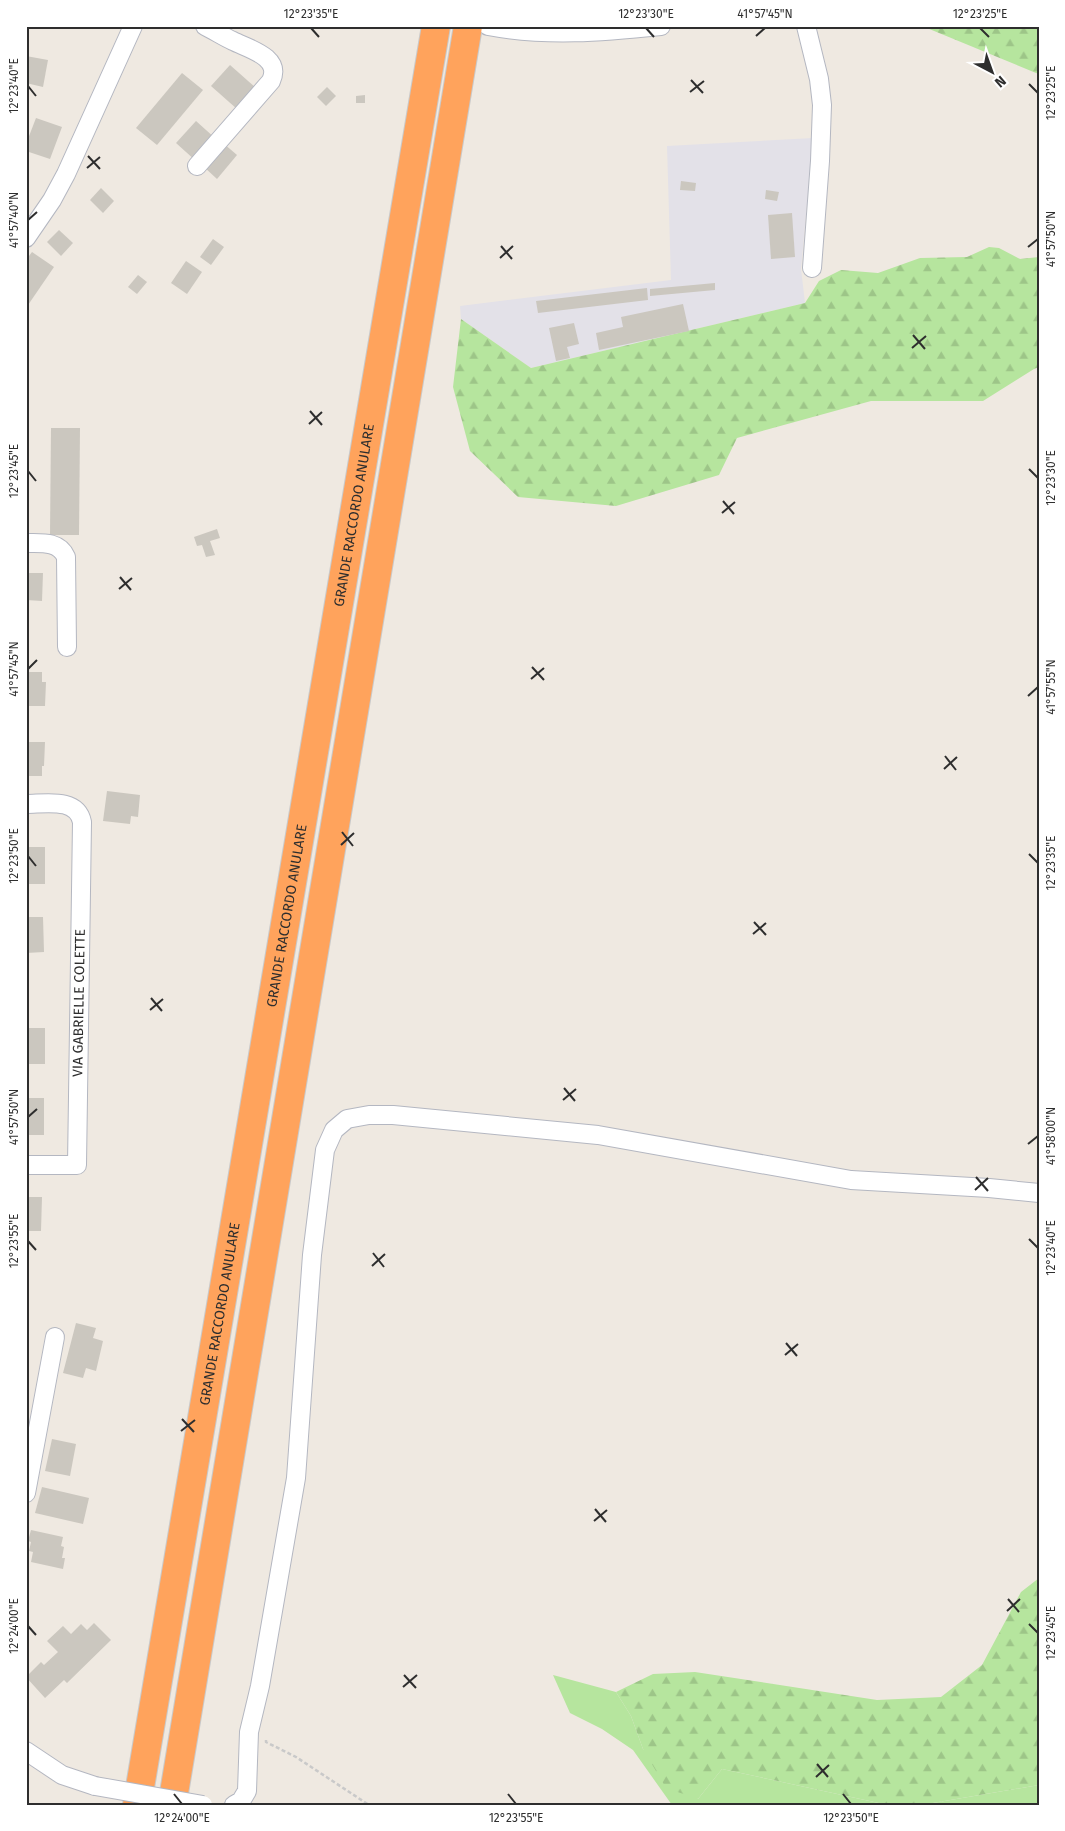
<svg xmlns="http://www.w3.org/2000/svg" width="1065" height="1831" font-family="'Fira Sans',sans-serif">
  <defs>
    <pattern id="forest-firs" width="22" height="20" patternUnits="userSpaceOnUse" patternTransform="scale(1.25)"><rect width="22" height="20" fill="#b6e59e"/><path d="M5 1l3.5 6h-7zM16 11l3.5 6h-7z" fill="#9dc588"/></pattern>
  </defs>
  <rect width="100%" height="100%" fill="#efe9e1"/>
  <path fill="#e3e1e8" d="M813 138 801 269 805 303 531 368 461 319 460 306 671 280 667 146Z"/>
  <g fill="#b6e59e">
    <path d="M553 1675 616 1692 631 1716 643 1749 698 1799 722 1769 888 1805H672L633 1750 602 1729 570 1713Z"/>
    <path d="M1039 1785V1804L1037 1805H921Z"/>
  </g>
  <g fill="url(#forest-firs)">
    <path d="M922 26H1039V74L1036 73Z"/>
    <path d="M989 247 999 248 1020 259 1039 257V367L1034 369 983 401H871L737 438 719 475 616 506 518 497 470 451 453 387 461 319 531 368 805 303 819 281 841 270 878 273 920 258 967 257Z"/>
    <path d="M1039 1578V1785L921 1805H888L722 1769 698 1799 666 1788 643 1749 631 1716 616 1692 653 1674 695 1672 877 1700 941 1697 982 1665 1021 1592Z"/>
  </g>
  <g fill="#cbc7bf">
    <path d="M26 56 48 60 43 87 26 83Z"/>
    <path d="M230 65 256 88 237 109 211 86Z"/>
    <path d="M182 73 203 90 157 145 136 128Z"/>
    <path d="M327 87 336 96 326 106 317 97Z"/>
    <path d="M365 95V103H356V96Z"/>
    <path d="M36 118 62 127 50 159 26 151V144Z"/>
    <path d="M196 121 216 139 196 161 176 143Z"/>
    <path d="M223 143 237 155 217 179 203 166Z"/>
    <path d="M681 181 696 183 695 191 680 190Z"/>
    <path d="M101 188 114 201 103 213 90 200Z"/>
    <path d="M766 190 779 192 777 201 765 199Z"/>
    <path d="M792 213 795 257 771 259 768 215Z"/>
    <path d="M59 230 73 243 61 256 47 242Z"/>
    <path d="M213 239 224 247 211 265 200 257Z"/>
    <path d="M32 252 54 267 26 308V260Z"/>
    <path d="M186 261 202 272 187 294 171 283Z"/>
    <path d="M138 275 147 282 137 294 128 287Z"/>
    <path d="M715 283V290L650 296V289Z"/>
    <path d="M647 288 648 300 538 313 536 301Z"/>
    <path d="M683 304 689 331 599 350 596 333 623 327 621 317Z"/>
    <path d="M574 323 579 344 567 347 570 358 556 361 549 328Z"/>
    <path d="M51 428H80L79 535H50Z"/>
    <path d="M217 529 220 538 210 541 215 555 206 557 202 545 197 546 194 537Z"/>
    <path d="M26 573H43L42 601 26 600Z"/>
    <path d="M26 672H42V682H46L45 706H26Z"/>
    <path d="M26 742H45L44 766H42V776H26Z"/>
    <path d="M107 791 140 795 138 817 131 816 130 824 103 821Z"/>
    <rect x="26" y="847" width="19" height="37"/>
    <path d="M26 917H43L44 952 26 953Z"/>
    <rect x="26" y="1028" width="19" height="36"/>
    <rect x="26" y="1098" width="18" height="37"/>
    <path d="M26 1197H42L41 1231H26Z"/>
    <path d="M76 1323 96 1328 93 1338 103 1341 96 1371 86 1368 83 1378 63 1373Z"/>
    <path d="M52 1439 76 1444 70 1476 45 1471Z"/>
    <path d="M42 1487 89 1498 83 1524 35 1513Z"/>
    <path d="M31 1530 63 1537 61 1546 64 1547 62 1558H65L63 1569 31 1562 33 1552 29 1551 31 1542 28 1541Z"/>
    <path d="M94 1623 111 1640 67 1683 64 1680 45 1698 26 1677 41 1662 44 1665 58 1652 47 1641 63 1626 71 1634 81 1624 87 1630Z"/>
  </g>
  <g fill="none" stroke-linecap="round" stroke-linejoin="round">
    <g stroke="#b4b7c1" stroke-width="20">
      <g id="minor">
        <path d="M488 26C546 37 603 32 661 26"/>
        <path d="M806 26 819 79 822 105 820 161 812 268"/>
        <path d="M197 166 271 81C282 57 249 49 233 41 224 37 215 31 205 26"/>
        <path d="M26 238 52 200 66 174 133 26"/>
        <path d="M26 543C42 543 59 541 66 557L67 647"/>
        <path d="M26 804C45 804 77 797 82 822L77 1165H26"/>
        <path d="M26 1493 55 1337"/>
        <path d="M26 1751 62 1775 95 1786"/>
        <path d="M234 1805 241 1801 247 1791 249 1732 260 1686 296 1478 312 1255 325 1150 334 1130 347 1119 369 1115H393L598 1135 851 1180 989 1188 1039 1193"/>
      </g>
    </g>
    <g stroke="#c9c9c9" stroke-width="30">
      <g id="motorway">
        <path id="s1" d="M137 1805 436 26"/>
        <path d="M172 1805 468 26"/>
      </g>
    </g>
    <path stroke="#c9c9c9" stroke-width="2.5" stroke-dasharray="4 2.5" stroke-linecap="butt" d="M266 1740V1742L296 1757 369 1805"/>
    <use href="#minor" stroke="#fff" stroke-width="18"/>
    <use href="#motorway" stroke="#ffa35c" stroke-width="28"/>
    <g stroke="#b4b7c1" stroke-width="20" stroke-linecap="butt">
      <path id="minor-bridge" d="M95 1786 203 1805"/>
    </g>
    <use href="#minor-bridge" stroke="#fff" stroke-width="18"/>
  </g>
  <path fill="none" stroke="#2e2e2e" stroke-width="2" d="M311 28 319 37M646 28 654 37M980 28 989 37M756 36 765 28M691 80 703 93M1029 84 1038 93M28 86 36 96M690 92 704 81M88 156 100 169M87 168 100 157M28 220 37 212M501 246 512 259M1028 247 1038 239M500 258 513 246M913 335 925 349M912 348 926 336M310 411 322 425M309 424 322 412M1029 469 1038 478M28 471 36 481M723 501 734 514M722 513 735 502M120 577 131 590M119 589 132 578M532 667 544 680M28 669 37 660M531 679 544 668M1028 696 1038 687M945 756 956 770M944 769 957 757M342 832 353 846M341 845 354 833M1029 854 1038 863M28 856 36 866M754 922 766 935M753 934 766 923M151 998 162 1011M150 1010 163 999M564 1088 575 1101M563 1100 576 1089M28 1117 37 1109M1028 1144 1038 1136M976 1177 988 1191M975 1190 988 1178M1029 1239 1038 1248M28 1241 36 1250M373 1253 384 1267M372 1266 385 1254M786 1343 797 1356M785 1355 798 1344M182 1419 194 1432M181 1431 195 1420M595 1509 606 1522M594 1521 607 1510M1008 1599 1019 1612M1007 1611 1020 1599M1029 1624 1038 1633M28 1626 36 1635M404 1675 416 1688M403 1687 417 1675M817 1764 828 1777M816 1777 829 1765M174 1794 182 1804M508 1794 516 1804M843 1794 851 1804"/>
  <g text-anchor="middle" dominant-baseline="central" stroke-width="4" stroke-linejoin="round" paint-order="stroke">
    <g font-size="14" fill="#2e2e2e" stroke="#fff">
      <text stroke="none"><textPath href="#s1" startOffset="1308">GRANDE RACCORDO ANULARE</textPath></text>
      <text stroke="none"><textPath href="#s1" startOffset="902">GRANDE RACCORDO ANULARE</textPath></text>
      <text transform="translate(79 1003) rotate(-89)">VIA GABRIELLE COLETTE</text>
      <text stroke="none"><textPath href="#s1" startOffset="498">GRANDE RACCORDO ANULARE</textPath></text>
    </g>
  </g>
  <rect width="1065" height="1831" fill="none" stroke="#ffffff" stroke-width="55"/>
  <g transform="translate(992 72) rotate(139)" stroke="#ffffff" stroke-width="4" paint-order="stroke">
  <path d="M0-4L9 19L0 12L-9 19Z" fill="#2e2e2e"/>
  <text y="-8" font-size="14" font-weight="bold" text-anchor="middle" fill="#2e2e2e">N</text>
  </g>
  <rect x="28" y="28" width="1010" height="1776" fill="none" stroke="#2e2e2e" stroke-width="2"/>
  <g font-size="12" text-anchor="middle" fill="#2e2e2e">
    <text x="311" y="18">12°23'35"E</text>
    <text x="646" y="18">12°23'30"E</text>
    <text x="765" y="18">41°57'45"N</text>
    <text x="980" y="18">12°23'25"E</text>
    <text transform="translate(14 86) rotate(-90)" y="4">12°23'40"E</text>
    <text transform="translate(1051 93) rotate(-90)" y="4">12°23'25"E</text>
    <text transform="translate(14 220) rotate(-90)" y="4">41°57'40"N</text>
    <text transform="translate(1051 239) rotate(-90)" y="4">41°57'50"N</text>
    <text transform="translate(14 471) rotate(-90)" y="4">12°23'45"E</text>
    <text transform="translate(1051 478) rotate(-90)" y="4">12°23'30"E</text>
    <text transform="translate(14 669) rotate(-90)" y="4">41°57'45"N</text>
    <text transform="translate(1051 687) rotate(-90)" y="4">41°57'55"N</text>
    <text transform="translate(14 856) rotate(-90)" y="4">12°23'50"E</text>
    <text transform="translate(1051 863) rotate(-90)" y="4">12°23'35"E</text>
    <text transform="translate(14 1117) rotate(-90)" y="4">41°57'50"N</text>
    <text transform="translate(1051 1136) rotate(-90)" y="4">41°58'00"N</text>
    <text transform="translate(14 1241) rotate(-90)" y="4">12°23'55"E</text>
    <text transform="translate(1051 1248) rotate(-90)" y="4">12°23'40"E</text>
    <text transform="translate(14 1626) rotate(-90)" y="4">12°24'00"E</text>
    <text transform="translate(1051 1633) rotate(-90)" y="4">12°23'45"E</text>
    <text x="182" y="1822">12°24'00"E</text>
    <text x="516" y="1822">12°23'55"E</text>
    <text x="851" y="1822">12°23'50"E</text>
  </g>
</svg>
